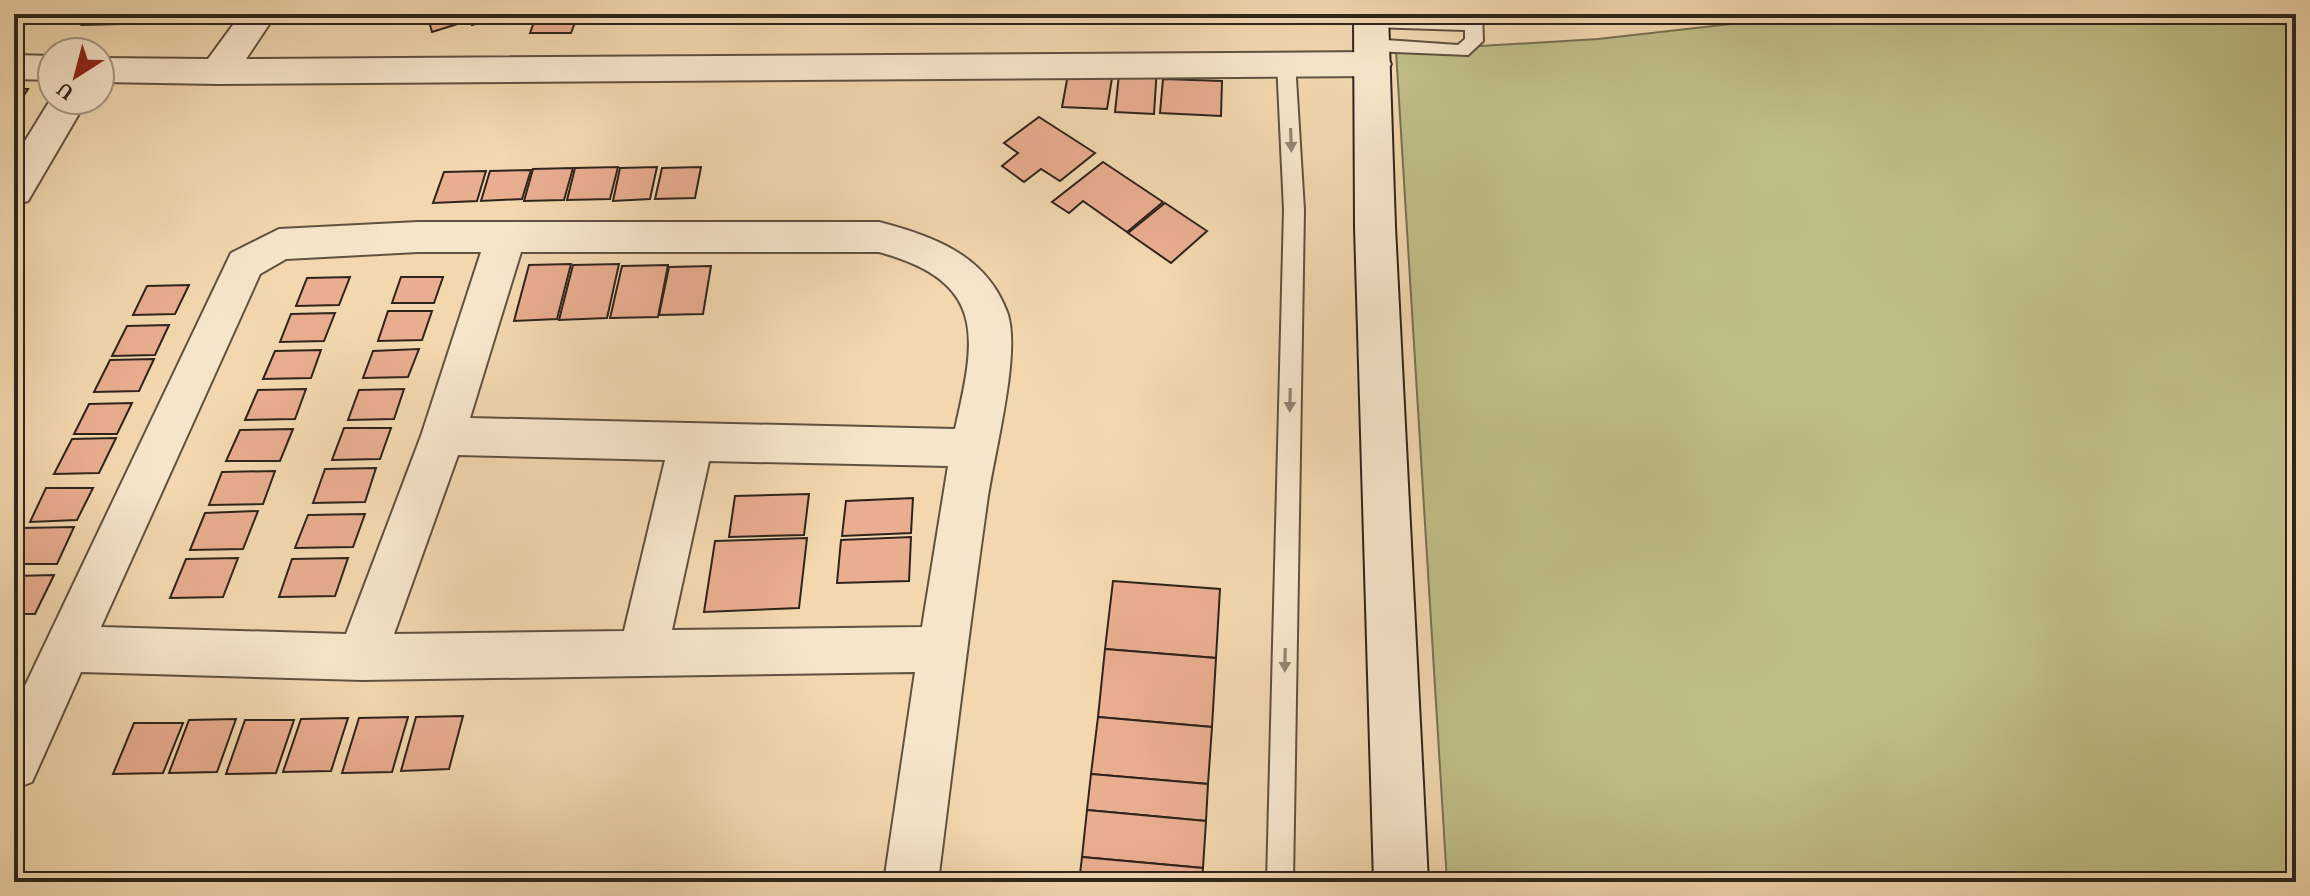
<svg xmlns="http://www.w3.org/2000/svg" width="2310" height="896" font-family="'Gentium Book Plus',serif">
  <rect width="100%" height="100%" fill="#f2d7af"/>
  <filter id="stains"><feTurbulence type="fractalNoise" baseFrequency=".0025" numOctaves="4"/><feColorMatrix values="0 0 0 0 .2 0 0 0 0 .09 0 0 0 0 .02 0 0 0 .5 -.17"/></filter>
  <radialGradient id="worn" r=".72"><stop offset=".6" stop-color="#630" stop-opacity="0"/><stop offset="1" stop-color="#630" stop-opacity=".3"/></radialGradient>
  <path fill="#bfbd87" stroke="#777051" stroke-width="2" d="M1820 14H2296V882H1447L1396 51 1598 39Z"/>
  <g fill="#e9ad90" stroke="#2f241b" stroke-width="2">
    <path d="M89 14H126L120 24 82 25Z"/>
    <path d="M195 14H236L234 17 193 18Z"/>
    <path d="M427 14H465L467 21 432 32Z"/>
    <path d="M468 14H508V15L472 25Z"/>
    <path d="M537 14H578L571 33H530Z"/>
    <path d="M616 14H640L635 24 612 22Z"/>
    <path d="M1638 14H1694L1695 20 1639 17Z"/>
    <path d="M1120 65 1157 67 1154 114 1115 112Z"/>
    <path d="M1069 69 1113 72 1107 109 1062 107Z"/>
    <path d="M1163 79 1222 81 1221 116 1160 113Z"/>
    <path d="M14 89H28L14 111Z"/>
    <path d="M1039 117 1095 153 1060 181 1041 169 1024 182 1002 166 1018 153 1004 143Z"/>
    <path d="M1103 162 1163 202 1127 232 1083 201 1069 213 1052 202Z"/>
    <path d="M618 167 610 199 567 200 575 168Z"/>
    <path d="M657 167 650 199 613 201 620 168Z"/>
    <path d="M701 167 695 198 655 199 662 168Z"/>
    <path d="M573 168 564 200 524 201 533 169Z"/>
    <path d="M531 170 522 199 481 201 490 171Z"/>
    <path d="M486 171 477 201 433 203 444 172Z"/>
    <path d="M1165 203 1207 231 1171 263 1128 233Z"/>
    <path d="M571 264 557 319 514 321 529 265Z"/>
    <path d="M619 264 607 318 559 320 573 265Z"/>
    <path d="M668 265 658 317 610 318 622 266Z"/>
    <path d="M711 266 703 314 659 315 669 267Z"/>
    <path d="M350 277 339 305 296 306 307 278Z"/>
    <path d="M401 277H443L434 303H392Z"/>
    <path d="M189 285 175 314 133 315 147 286Z"/>
    <path d="M388 311H432L422 340 378 341Z"/>
    <path d="M335 313 324 341 280 342 291 314Z"/>
    <path d="M169 325 155 355 112 356 127 326Z"/>
    <path d="M419 349 408 377 363 378 373 351Z"/>
    <path d="M321 350 311 378 263 379 275 351Z"/>
    <path d="M154 359 139 391 94 392 110 360Z"/>
    <path d="M306 389 295 419 245 420 258 390Z"/>
    <path d="M404 389 394 419 348 420 359 390Z"/>
    <path d="M132 403 117 434H74L89 404Z"/>
    <path d="M344 428H391L380 459 332 460Z"/>
    <path d="M293 429 280 461H226L240 430Z"/>
    <path d="M116 438 99 473 54 474 72 439Z"/>
    <path d="M376 468 365 502 313 503 325 469Z"/>
    <path d="M275 471 263 504 209 505 222 472Z"/>
    <path d="M46 488H93L77 520 30 522Z"/>
    <path d="M809 494 804 535 729 537 735 496Z"/>
    <path d="M913 498 911 533 842 536 846 501Z"/>
    <path d="M258 511 243 549 190 550 205 513Z"/>
    <path d="M365 514 353 547 295 548 308 515Z"/>
    <path d="M74 527 57 564H14V545L22 528Z"/>
    <path d="M911 537 909 581 837 583 841 540Z"/>
    <path d="M807 538 799 608 704 612 715 541Z"/>
    <path d="M238 558 223 597 170 598 186 559Z"/>
    <path d="M348 558 335 596 279 597 292 559Z"/>
    <path d="M54 575 35 614H14V576Z"/>
    <path d="M1113 581 1220 589 1216 658 1105 649Z"/>
    <path d="M1105 649 1216 658 1212 727 1098 717Z"/>
    <path d="M463 716 449 769 401 771 416 717Z"/>
    <path d="M408 717 392 772 342 773 359 718Z"/>
    <path d="M1098 717 1212 727 1208 784 1091 774Z"/>
    <path d="M348 718 331 771 283 772 301 719Z"/>
    <path d="M236 719 217 772 169 773 189 720Z"/>
    <path d="M245 720H294L276 773 226 774Z"/>
    <path d="M134 723H183L163 773 113 774Z"/>
    <path d="M1091 774 1208 784 1206 821 1087 810Z"/>
    <path d="M1087 810 1206 821 1203 868 1082 857Z"/>
    <path d="M1082 857 1203 868 1202 882H1079Z"/>
  </g>
  <g fill="none" stroke-linecap="round" stroke-linejoin="round">
    <g stroke="#605140" stroke-width="4">
      <g id="lane">
        <path d="M1464 14H1482L1483 41 1468 55 1371 51 1362 45 1371 39 1458 45 1465 39V30L1371 27 1362 21 1371 15 1464 18Z"/>
        <path d="M1286 56 1295 62 1304 210 1293 882H1267L1284 210 1277 62Z"/>
      </g>
    </g>
    <g stroke="#605140" stroke-width="4">
      <g id="street">
        <path d="M241 14H276L246 59 1373 52 1386 55 1391 64 1386 73 1373 76 218 84 100 82V58L208 59Z"/>
        <path d="M14 55 52 56V80L14 79Z"/>
        <path d="M52 97V100H87L28 201 14 205V159Z"/>
        <path d="M418 222H879C933 236 986 255 1007 312 1022 351 993 457 987 503 969 629 954 755 938 882H884L915 672 362 680 81 672 32 782 14 789V709L231 253 279 229ZM418 252H481L421 436 346 634 101 627 260 274 286 259ZM521 252H879C988 282 976 337 955 429L470 418ZM458 455 665 460 624 631 394 634ZM709 461 948 466 922 627 672 630Z"/>
      </g>
    </g>
    <g stroke="#2f241b" stroke-width="4">
      <path id="secondary" d="M1354 14H1388L1395 227 1428 882H1374L1355 227Z"/>
    </g>
    <use href="#lane" fill="#f7e5cb" fill-rule="evenodd"/>
    <use href="#street" fill="#f7e5cb" fill-rule="evenodd"/>
    <use href="#secondary" fill="#f7e5cb" fill-rule="evenodd"/>
  </g>
  <defs><path id="oneway-solid" d="M-6-.8H1V-3.2L6.5 0L1 3.2V.8H-6Z" transform="scale(2)"/></defs>
  <g fill="#938473">
    <use href="#oneway-solid" transform="translate(1291 140) rotate(88)"/>
    <use href="#oneway-solid" transform="translate(1290 400) rotate(91)"/>
    <use href="#oneway-solid" transform="translate(1285 660) rotate(91)"/>
  </g>
  <rect width="2310" height="896" fill="none" stroke="#f2d7af" stroke-width="48"/>
  <rect x="16" y="16" width="2278" height="864" fill="none" stroke="#2f241b" stroke-width="4"/>
  <rect x="24" y="24" width="2262" height="848" fill="none" stroke="#2f241b" stroke-width="2"/>
  <g transform="translate(76 76) rotate(216)"><circle r="38" fill="#f7e5cb" stroke="#a79885" stroke-width="2"/>
  <path d="M0-6L14 30L0 20L-14 30Z" fill="#8f2418"/>
  <text y="-12" font-size="22" font-weight="bold" text-anchor="middle" fill="#2f241b">U</text>
  </g>
  <rect width="100%" height="100%" filter="url(#stains)"/>
  <rect width="100%" height="100%" fill="url(#worn)"/>
</svg>
